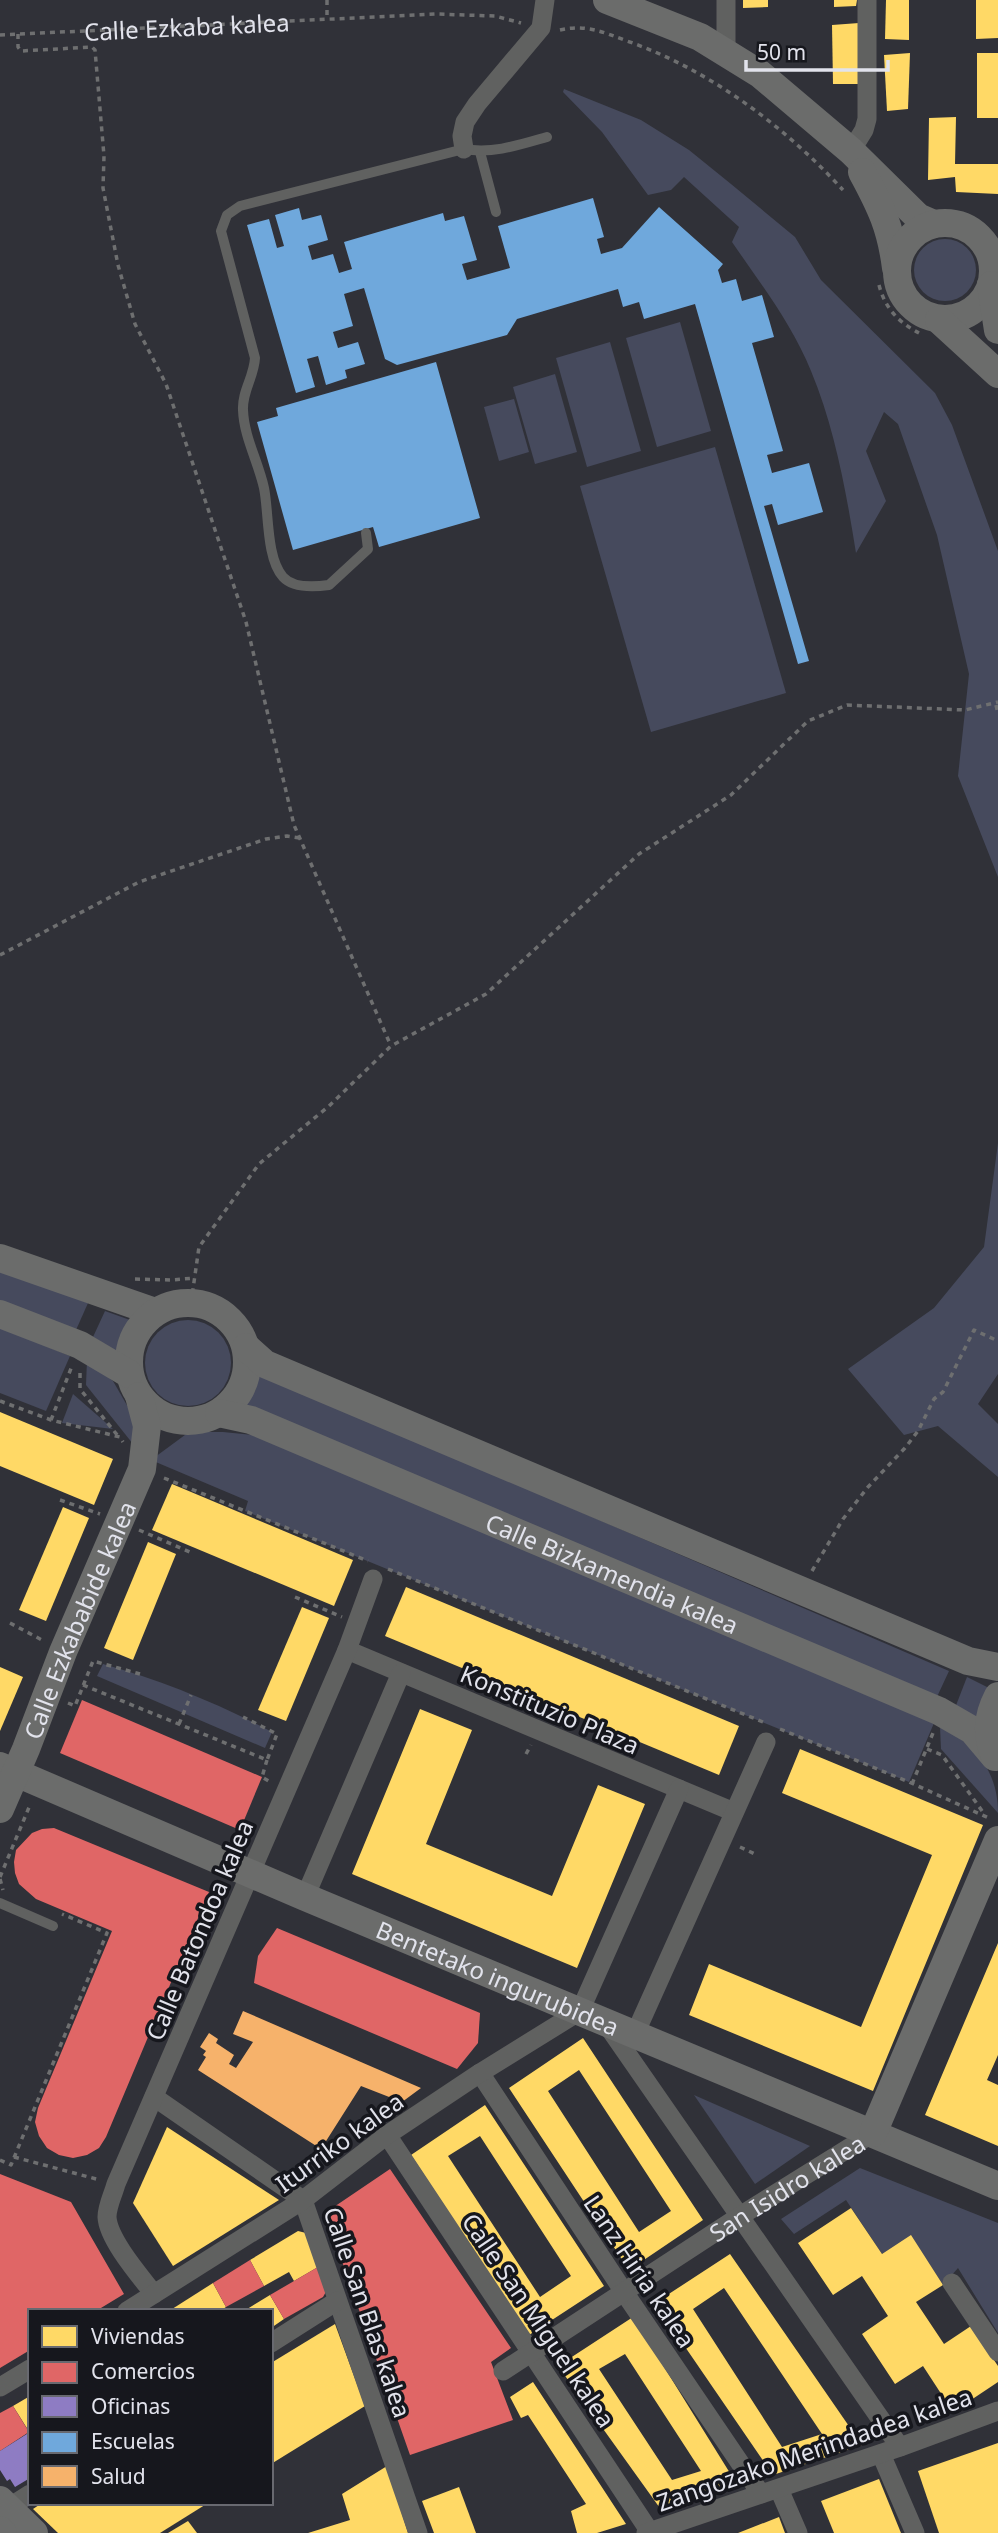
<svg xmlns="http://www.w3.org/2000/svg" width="998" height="2533" font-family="'Noto Sans',sans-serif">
  <rect width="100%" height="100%" fill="#303138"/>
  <g fill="#464a5d">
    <path d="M564 89 641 120 689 150 731 184 795 237 821 280 935 393 952 425 998 551V877L958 776 969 674 937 535 898 424 884 412 866 451 886 501 856 553C846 491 835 429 811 371 792 324 760 283 732 242L739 227 684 177 671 190 648 195 602 132 563 92Z"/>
    <circle cx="945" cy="270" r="31"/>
    <path d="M680 322 711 431 657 447 626 338Z"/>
    <path d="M610 342 641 451 587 467 556 358Z"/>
    <path d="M555 374 577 452 535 464 513 387Z"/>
    <path d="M514 399 529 452 499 461 484 407Z"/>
    <path d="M715 447 786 693 651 732 580 486Z"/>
    <path d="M998 1143V1374L978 1404 998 1424V1477L938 1426 904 1435 848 1369 934 1308 984 1247Z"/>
    <path d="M0 1268 88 1303 76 1330 0 1304Z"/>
    <path d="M105 1311 130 1320 120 1336 116 1351 93 1337Z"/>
    <circle cx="188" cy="1363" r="43"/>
    <path d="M0 1327 70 1356 46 1411 0 1393Z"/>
    <path d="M87 1360 113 1381 136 1421 137 1449 86 1385Z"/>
    <path d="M259 1373 949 1671 936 1699 246 1405 255 1391Z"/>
    <path d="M73 1394 113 1429 62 1423Z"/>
    <path d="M189 1432H223L253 1435 934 1723 909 1782 245 1511 248 1501 151 1460Z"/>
    <path d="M103 1664C161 1680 219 1704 272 1732L265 1748 97 1676Z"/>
    <path d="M967 1677 989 1688 976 1719 955 1708Z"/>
    <path d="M940 1727C976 1744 998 1772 998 1813L941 1749Z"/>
    <path d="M694 2095 810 2146 755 2184Z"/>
    <path d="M860 2168 998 2223V2333L958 2268 943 2285 911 2236 882 2254 846 2200 794 2234 781 2219Z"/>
  </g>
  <g fill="#ffd966" fill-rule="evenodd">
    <path d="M743 0H768V7L743 8Z"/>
    <path d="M834 0H857L856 6 834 7Z"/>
    <path d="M886 0H909V40L885 39Z"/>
    <path d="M976 0H998V38L976 39Z"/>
    <path d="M859 23V84H833L832 25Z"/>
    <path d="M910 53 908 109 887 111 884 55Z"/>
    <rect x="977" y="53" width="21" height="65"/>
    <path d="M956 117 955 164H998V194L956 192 955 177 928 180 929 118Z"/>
    <path d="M0 1412 113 1459 94 1505 0 1466Z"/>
    <path d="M172 1484 353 1560 334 1606 152 1530Z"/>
    <path d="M63 1507 89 1518 46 1621 19 1610Z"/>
    <path d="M148 1542 176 1554 133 1660 104 1648Z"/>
    <path d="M406 1587 739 1726 719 1775 385 1636Z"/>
    <path d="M302 1607 329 1618 286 1721 258 1710Z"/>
    <path d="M0 1667 23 1677 0 1731Z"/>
    <path d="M420 1709 472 1730 426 1844 552 1896 598 1785 645 1804 577 1968 352 1874Z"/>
    <path d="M800 1749 983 1825 873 2091 689 2015 709 1964 861 2027 932 1855 782 1793Z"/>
    <path d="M998 1943V2055L987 2080 998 2085V2146L925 2115Z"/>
    <path d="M583 2038 703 2220 629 2270 509 2088ZM579 2070 671 2211 639 2232 548 2091Z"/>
    <path d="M485 2105 604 2286 529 2335 411 2155ZM480 2136 571 2276 540 2297 448 2156Z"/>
    <path d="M167 2127 279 2200 173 2266 133 2203Z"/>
    <path d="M851 2208 882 2254 911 2235 943 2285 916 2302 944 2344 971 2326 998 2366V2382L953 2412 923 2366 895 2384 862 2334 888 2316 862 2276 833 2295 798 2243Z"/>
    <path d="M298 2231 306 2233 318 2267 294 2281 289 2272 264 2286 250 2260Z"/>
    <path d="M730 2254 862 2445 773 2475 655 2303ZM724 2288 822 2434 782 2447 693 2309Z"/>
    <path d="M213 2283 226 2307 220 2311H169Z"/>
    <path d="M270 2295 284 2319 271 2328V2311H244Z"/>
    <path d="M633 2317 738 2486 662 2511 558 2366ZM625 2354 701 2471 672 2480 599 2369Z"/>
    <path d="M335 2324 365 2406 271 2464V2363Z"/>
    <path d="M533 2382 626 2524 597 2533H577L571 2511 586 2504 528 2415 521 2418 510 2397Z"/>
    <path d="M30 2396V2433L13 2406Z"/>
    <path d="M998 2443V2533H939L918 2471Z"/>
    <path d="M387 2466 408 2533H308L350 2520 342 2494Z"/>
    <path d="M879 2479 901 2533H834L821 2501Z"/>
    <path d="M459 2487 476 2533H434L422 2501Z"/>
    <path d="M42 2503H208L160 2533H58L33 2509Z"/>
    <path d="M779 2517 785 2533H738Z"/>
    <path d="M188 2521 197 2533H168Z"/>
  </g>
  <g fill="#e06666">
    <path d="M82 1700 262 1777 240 1830 60 1753Z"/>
    <path d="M54 1828 209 1892 106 2137 99 2148 87 2155 73 2158 59 2155 47 2148 39 2136 35 2122 38 2108 112 1931 36 1899 19 1884 15 1873 14 1862 16 1850 32 1833 42 1829Z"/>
    <path d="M277 1928 480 2013 478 2043 457 2069 254 1983 258 1956Z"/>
    <path d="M390 2169 511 2348 491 2362 513 2420 410 2455 325 2213Z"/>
    <path d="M0 2174 71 2202 124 2294 96 2311H30V2350L0 2368Z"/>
    <path d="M250 2260 264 2286 226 2307 213 2283Z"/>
    <path d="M318 2267 327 2290 323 2297 284 2319 270 2295Z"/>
    <path d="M13 2406 29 2432 0 2451V2413Z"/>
  </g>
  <path fill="#8e7cc3" d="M30 2432V2478L15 2487 10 2479 7 2481 0 2470V2451Z"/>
  <g fill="#6fa8dc">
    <path d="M593 198 604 237 597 239 601 254 622 248 659 207 723 264 718 270 722 283 736 279 742 301 762 295 774 337 752 343 783 451 767 455 772 473 809 463 823 512 778 525 772 504 764 506 809 661 798 664 695 304 644 319 639 302 623 307 618 289 517 319 507 335 397 365 385 359 364 288 344 294 353 326 333 332 338 348 358 342 365 364 345 370 347 378 326 385 318 356 307 359 315 387 296 393 247 225 269 219 277 248 284 246 275 215 299 208 302 220 321 215 328 240 308 246 312 260 333 254 339 273 352 269 344 242 443 213 445 221 464 216 477 260 462 264 467 280 510 268 498 226Z"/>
    <path d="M436 362 480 518 379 547 373 527 293 550 257 422 278 416 276 408Z"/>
  </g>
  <path fill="#f6b26b" d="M243 2011 421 2088 402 2102 361 2086 321 2149 198 2070 206 2057 203 2055 206 2051 200 2047 209 2033 218 2039 216 2043 234 2055 229 2064 236 2068 253 2042 233 2034Z"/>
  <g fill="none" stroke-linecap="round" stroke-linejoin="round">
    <g stroke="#6e6f70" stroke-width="3.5" stroke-dasharray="5 5" stroke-linecap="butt">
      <path d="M327 0V19"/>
      <path d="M560 30C586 24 603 32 627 41 710 70 784 126 843 190"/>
      <path d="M18 34V47L21 51 92 47 95 50 104 156 103 188 118 265 135 324 166 384 246 622 294 825 391 1046"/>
      <path id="s1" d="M0 35 436 14 495 16 521 23"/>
      <path d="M879 285C885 308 898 322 919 333"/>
      <path d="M996 705 998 714"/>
      <path d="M0 955 139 882 266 839 287 836 300 838"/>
      <path d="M135 1279 171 1280 195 1278"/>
      <path d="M191 1303 199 1247 259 1164 329 1106 391 1046 486 994 639 854 731 795 808 721 847 705 965 710 998 702"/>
      <path d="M80 1373V1389L118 1436"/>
      <path d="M0 1401 51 1420 120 1437 123 1442"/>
      <path d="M51 1420 72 1366"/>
      <path d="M164 1478 368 1561"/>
      <path d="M60 1500 100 1514"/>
      <path d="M139 1530 192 1553"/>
      <path d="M388 1569 763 1722"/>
      <path d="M812 1571 843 1519 868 1487 905 1448 918 1431 934 1399 943 1392 974 1330 998 1341"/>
      <path d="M295 1597 342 1617"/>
      <path d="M10 1623 42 1640"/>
      <path d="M83 1685 267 1760 277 1734 243 1717"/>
      <path d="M68 1703 75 1706 93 1661 140 1674"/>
      <path d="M179 1724 191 1695"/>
      <path d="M780 1729 909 1782 991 1819"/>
      <path d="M927 1749 942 1755 985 1815"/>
      <path d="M526 1754 531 1745"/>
      <path d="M267 1760 262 1777 272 1783"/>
      <path d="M912 1784 933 1733"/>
      <path d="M740 1847 757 1855"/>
      <path d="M0 1877 30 1805"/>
      <path d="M0 1879 3 1890"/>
      <path d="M14 2157 100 2180"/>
      <path d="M0 2160 11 2165 107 1933 62 1914"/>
    </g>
    <g stroke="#606160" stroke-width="10">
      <path d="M480 152 496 212"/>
      <path d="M366 533 368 549 329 585C315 587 293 588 283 577 266 558 269 512 264 488 258 461 244 437 243 410 242 391 254 377 255 358L221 231 227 215 240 206 464 149C493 154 519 145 547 137"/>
      <path d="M0 1903 53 1926"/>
    </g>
    <g stroke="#606160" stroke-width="19">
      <path d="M726 0V52"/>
      <path d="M464 149 462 136 465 122 477 104 541 28 545 0"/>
      <path d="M851 151 864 130 867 119V0"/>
      <path d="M347 1650 734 1812"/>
      <path d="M305 1897 401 1673"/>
      <path d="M605 2022 900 2447"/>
      <path d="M635 2034 766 1742"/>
      <path d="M480 2073 624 2292 761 2494"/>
      <path d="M154 2097 303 2200 418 2533"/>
      <path d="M387 2135 650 2532"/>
      <path d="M952 2283 998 2352"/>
      <path d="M154 2294C140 2276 108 2239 107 2217 107 2206 113 2195 116 2184L347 1650 373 1579"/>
      <path d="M127 2311 303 2200 387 2135 480 2073 580 2011 679 1789"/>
      <path d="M271 2343 337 2301"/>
      <path id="s2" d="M503 2371 740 2216 873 2133"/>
      <path d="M0 2387 30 2369"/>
      <path d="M881 2454 915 2533"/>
      <path d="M779 2489 798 2533"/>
      <path d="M2 2518 8 2508 30 2494"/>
      <path d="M646 2533 900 2447 998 2411"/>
    </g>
    <g stroke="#6b6c6b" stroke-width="28">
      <path d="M607 0 700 37 760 74 851 151 918 217 934 224"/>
      <path d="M862 172C881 207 891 228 896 268"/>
      <circle cx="945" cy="271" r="48"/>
      <path d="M991 285 998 330"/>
      <path d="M939 320 998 374"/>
      <path d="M0 1258 155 1312"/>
      <circle cx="188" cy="1362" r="59"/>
      <path d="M0 1314 80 1345 129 1374"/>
      <path d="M246 1347 265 1364 968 1661 998 1667"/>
      <path id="s3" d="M219 1413 251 1420 939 1711 972 1730 994 1756"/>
      <path d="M995 1757C986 1735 987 1717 998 1696"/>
      <path id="s4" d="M0 1766 305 1897 998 2186"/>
      <path id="s5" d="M0 1809 26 1749 63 1652 142 1469 147 1426 139 1396"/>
      <path d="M873 2133 998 1840"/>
      <path d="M0 2500 34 2533"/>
      <path d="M0 2530 3 2533"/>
    </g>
  </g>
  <g text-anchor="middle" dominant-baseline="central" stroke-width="7" stroke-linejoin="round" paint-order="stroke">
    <g font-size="24" fill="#e2e3ec" stroke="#16171d">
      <text stroke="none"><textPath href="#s1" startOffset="187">Calle Ezkaba kalea</textPath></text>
      <text stroke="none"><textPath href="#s3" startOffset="425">Calle Bizkamendia kalea</textPath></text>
      <text stroke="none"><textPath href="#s5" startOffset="205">Calle Ezkababide kalea</textPath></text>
      <text transform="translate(550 1709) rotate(23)">Konstituzio Plaza</text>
      <text transform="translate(199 1930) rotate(-67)">Calle Batondoa kalea</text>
      <text stroke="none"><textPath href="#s4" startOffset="541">Bentetako ingurubidea</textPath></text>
      <text transform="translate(339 2142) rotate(-36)">Iturriko kalea</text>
      <text stroke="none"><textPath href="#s2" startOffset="338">San Isidro kalea</textPath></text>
      <text transform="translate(640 2271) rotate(56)">Lanz Hiria kalea</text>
      <text transform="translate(368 2312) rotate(71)">Calle San Blas kalea</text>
      <text transform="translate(539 2320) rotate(56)">Calle San Miguel kalea</text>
      <text transform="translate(814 2449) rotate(-19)">Zangozako Merindadea kalea</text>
    </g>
  </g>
  <rect x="28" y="2309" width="245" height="196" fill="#16171d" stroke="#686970" stroke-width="2"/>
  <rect x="42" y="2326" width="35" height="21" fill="#ffd966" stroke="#686970" stroke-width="2"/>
  <text x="91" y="2344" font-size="21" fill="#e2e3ec">Viviendas</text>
  <rect x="42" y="2362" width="35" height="21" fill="#e06666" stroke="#686970" stroke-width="2"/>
  <text x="91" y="2379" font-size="21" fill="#e2e3ec">Comercios</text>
  <rect x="42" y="2396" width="35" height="21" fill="#8e7cc3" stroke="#686970" stroke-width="2"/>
  <text x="91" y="2414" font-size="21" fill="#e2e3ec">Oficinas</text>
  <rect x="42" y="2432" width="35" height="21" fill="#6fa8dc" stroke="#686970" stroke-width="2"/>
  <text x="91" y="2449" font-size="21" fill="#e2e3ec">Escuelas</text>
  <rect x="42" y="2466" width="35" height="21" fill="#f6b26b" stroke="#686970" stroke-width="2"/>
  <text x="91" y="2484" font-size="21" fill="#e2e3ec">Salud</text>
  <path d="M746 60v10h142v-10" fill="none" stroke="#e2e3ec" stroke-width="3.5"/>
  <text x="757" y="60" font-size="21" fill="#e2e3ec" stroke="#16171d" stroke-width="5" paint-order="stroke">50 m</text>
</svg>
